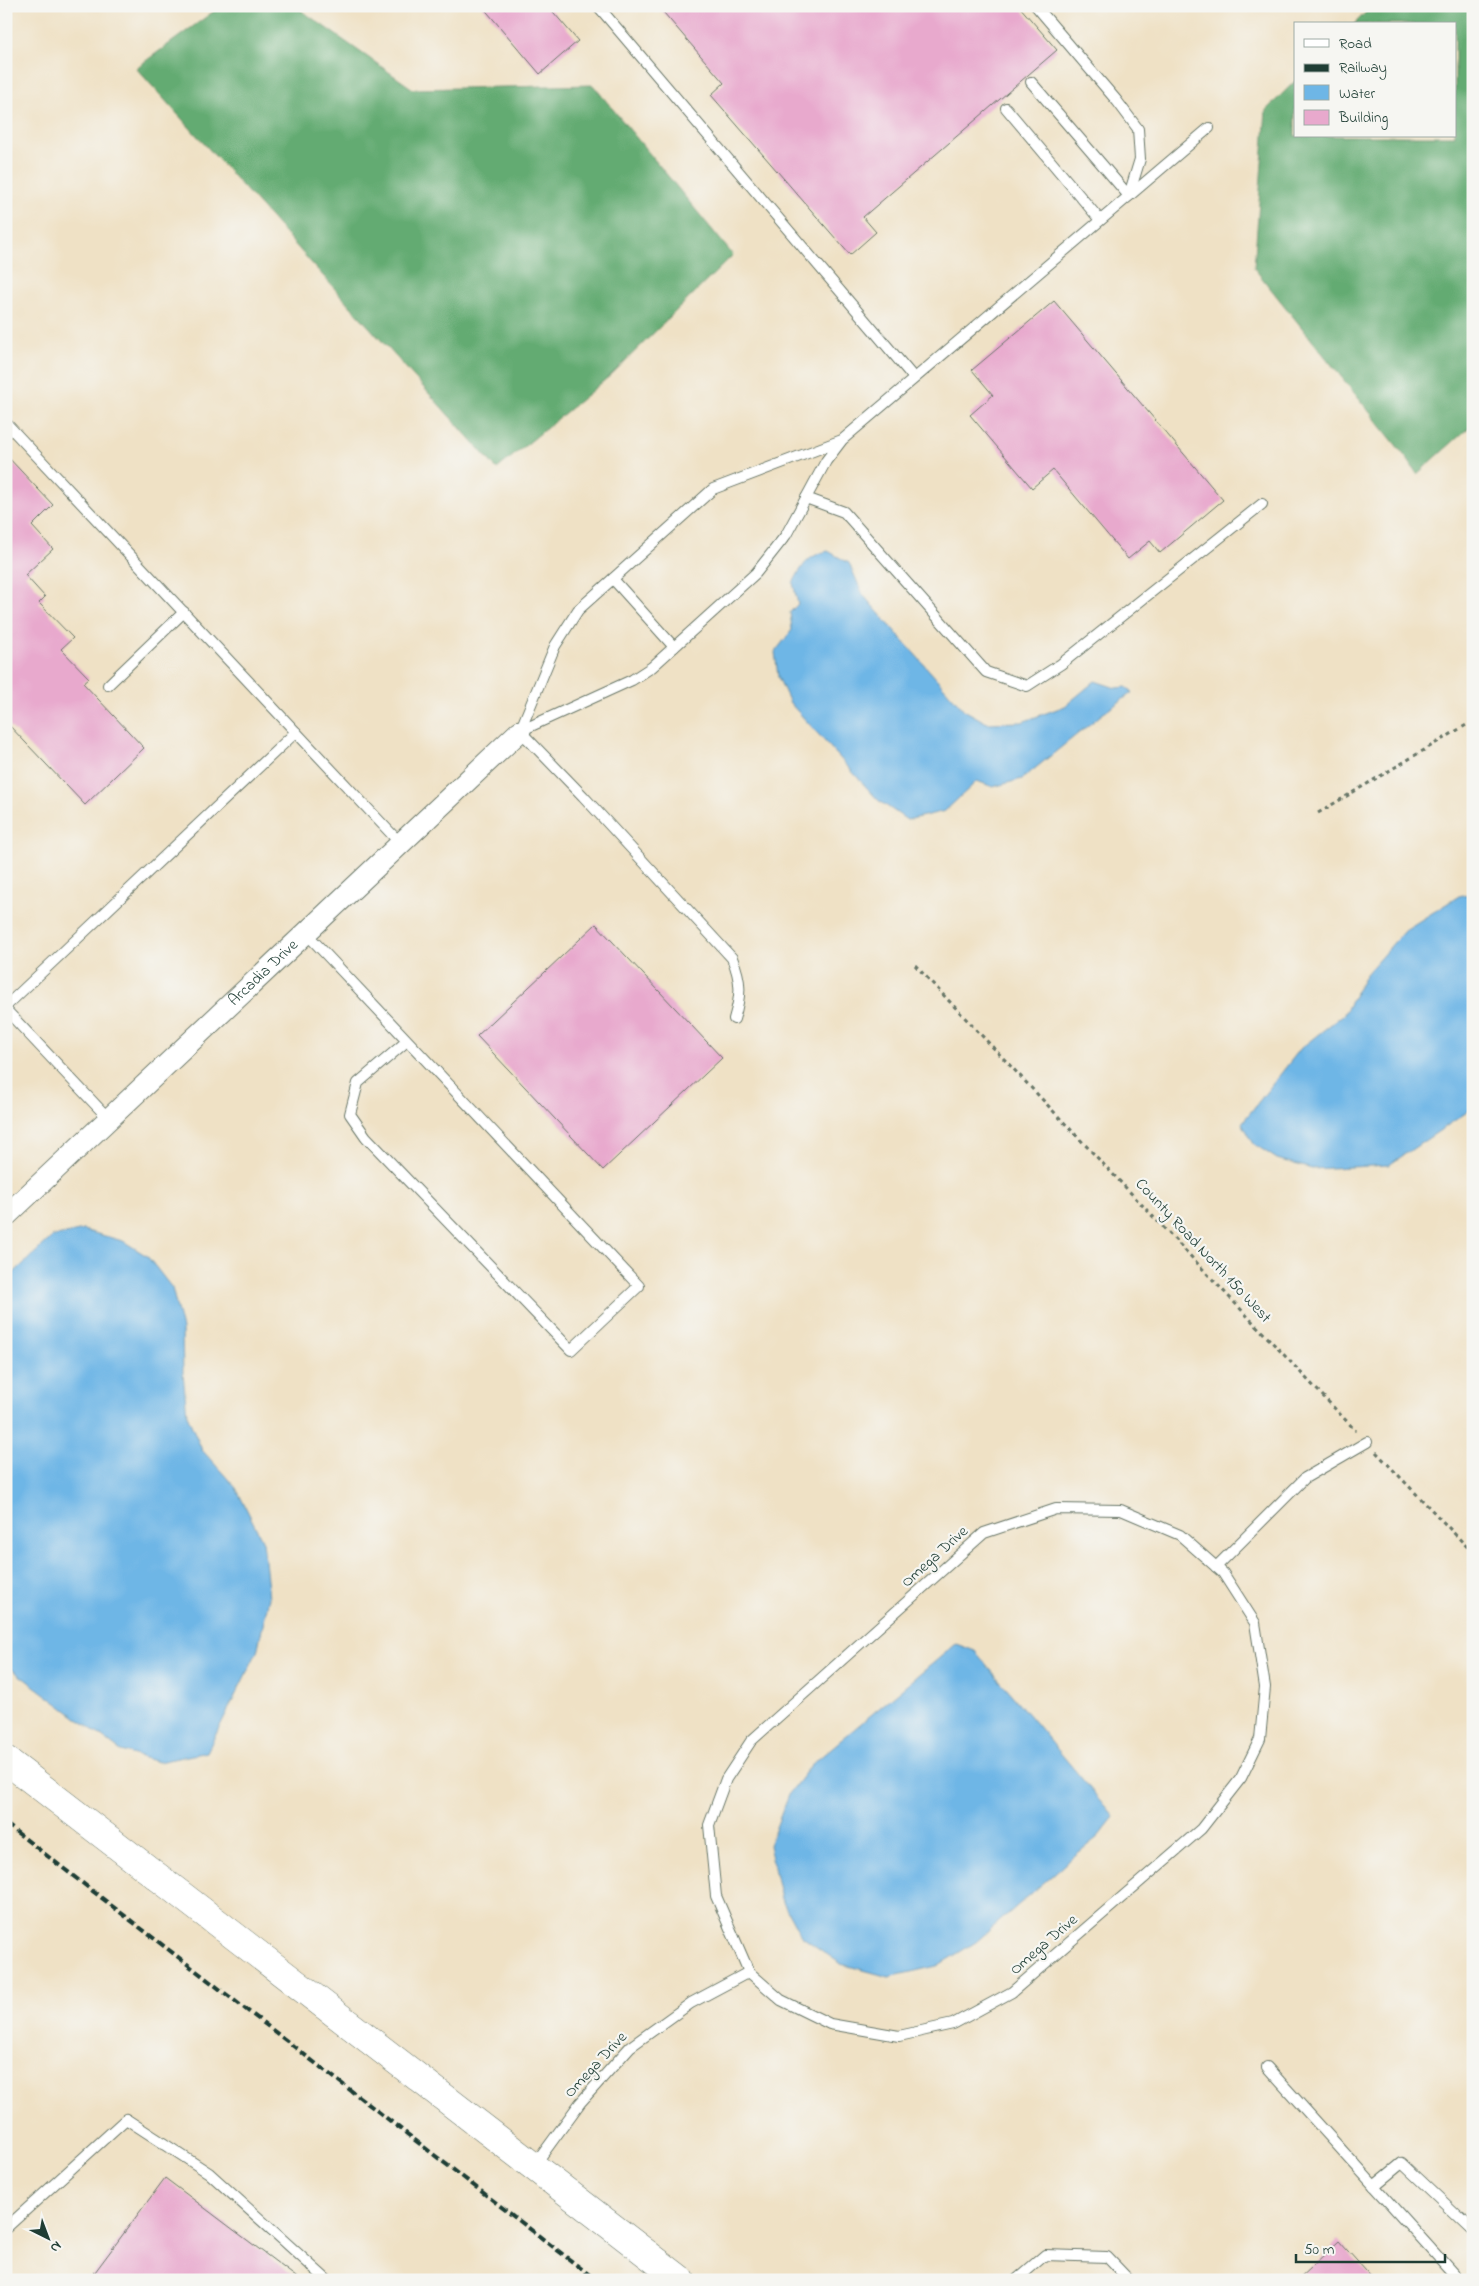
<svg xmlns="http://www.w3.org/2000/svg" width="1479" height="2286" font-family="'Indie Flower',sans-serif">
  <rect width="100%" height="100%" fill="#f6f6f2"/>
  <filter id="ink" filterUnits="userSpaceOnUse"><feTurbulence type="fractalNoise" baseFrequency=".02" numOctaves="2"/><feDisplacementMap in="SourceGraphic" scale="10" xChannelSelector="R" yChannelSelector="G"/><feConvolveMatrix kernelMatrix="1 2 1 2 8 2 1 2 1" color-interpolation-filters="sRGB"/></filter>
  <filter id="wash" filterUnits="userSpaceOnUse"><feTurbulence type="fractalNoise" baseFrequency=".0096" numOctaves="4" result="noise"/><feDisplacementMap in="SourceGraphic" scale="20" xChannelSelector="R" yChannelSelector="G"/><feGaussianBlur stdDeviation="1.12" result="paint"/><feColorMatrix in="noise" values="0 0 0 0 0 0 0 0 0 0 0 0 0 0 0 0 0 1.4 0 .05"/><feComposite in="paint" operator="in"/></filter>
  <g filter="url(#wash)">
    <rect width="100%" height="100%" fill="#efe1c5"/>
    <g fill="#63ab72" stroke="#417453">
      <path d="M221 6H295L413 89 593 85 733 255 611 375 497 469 136 68Z"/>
      <path d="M1372 6H1473V424L1417 474 1408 460 1254 268 1266 110 1295 81V136H1455V24H1354Z"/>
    </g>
    <g fill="#6eb6e6" stroke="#467a8d">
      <path d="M828 551 849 563 863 595 964 710 987 723 1022 722 1065 706 1095 681 1116 688 1126 687 1133 692 1101 715 1022 779 993 787 977 781 945 811 907 820 878 800 790 703 778 677 775 652 792 630 790 612 798 604 793 583C803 565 807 556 828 551Z"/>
      <path d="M1473 893V1108L1389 1165 1312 1169 1277 1159 1254 1144 1242 1123 1301 1048 1344 1014 1366 974 1405 930 1459 896Z"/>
      <path d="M83 1230 123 1241 147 1256 172 1288 182 1329 183 1373 187 1415 202 1450 236 1488 263 1542 269 1598 257 1652 207 1752 158 1762 121 1751 6 1665V1280L52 1237Z"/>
      <path d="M956 1644 975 1651 1114 1817 1098 1837 1074 1856 976 1942 937 1966 889 1977 841 1964 801 1936 781 1899 769 1845 789 1794 811 1765Z"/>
    </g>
    <g id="blocks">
      <g fill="#e8a9cd">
        <path d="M482 6H548L578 41 540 74Z"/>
        <path d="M658 6H1019L1057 50 863 217 876 232 850 255 711 95 724 83Z"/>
        <path d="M1054 301 1223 500 1160 553 1150 541 1128 559 1053 470 1032 488 970 415 993 395 972 370Z"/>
        <path d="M6 455 53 505 32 526 53 549 25 575 45 597 39 603 73 638 61 649 89 678 83 683 144 748 85 805 6 722Z"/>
        <path d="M596 924 722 1058 603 1170 477 1036Z"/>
        <path d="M165 2178 300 2280H89Z"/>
        <path d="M1339 2241 1374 2280H1297Z"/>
      </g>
    </g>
  </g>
  <g filter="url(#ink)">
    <use href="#blocks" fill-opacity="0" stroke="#687667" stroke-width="1"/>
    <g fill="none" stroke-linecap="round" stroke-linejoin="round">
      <g stroke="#687667" stroke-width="12">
        <g id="service">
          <path d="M598 6 914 378"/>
          <path d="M1036 6 1117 101 1138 129 1140 159 1129 195"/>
          <path d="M1031 82 1129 196"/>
          <path d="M1006 108 1100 220"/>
          <path d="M6 423 400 843"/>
          <path d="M842 440 713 489 578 610 555 646 520 731 632 680 652 667 756 573 786 535 826 461 842 440 1209 128"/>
          <path d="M806 498 844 512 986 672 1027 686 1061 664 1262 504"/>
          <path d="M613 579 674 647"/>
          <path d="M108 685 184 612"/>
          <path d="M520 731 583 796 732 958C742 982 741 995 734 1019"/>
          <path d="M305 932 639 1286 571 1350 366 1137 350 1114 358 1083 407 1041"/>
          <path d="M6 1006 296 732"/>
          <path d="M6 1010 109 1119"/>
          <path d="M1056 1509 1121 1510 1180 1535 1223 1573 1255 1623 1265 1687 1260 1739 1241 1778 1201 1829 1012 1992 953 2024 899 2036 830 2024 781 2000 749 1972 716 1896 709 1825 726 1779 751 1741 984 1533Z"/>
          <path d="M1216 1567 1305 1478 1367 1442"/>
          <path d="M1267 2067 1459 2280"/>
          <path d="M534 2166 580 2103 630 2047 691 2003 749 1972"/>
          <path d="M1374 2186 1402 2163 1473 2230"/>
          <path d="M6 2228 126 2119 209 2173 327 2280"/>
          <path d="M1016 2280 1045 2255 1107 2257 1129 2280"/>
        </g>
      </g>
      <g stroke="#687667" stroke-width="23">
        <g id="minor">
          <path id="s1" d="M6 1216 520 731"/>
        </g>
      </g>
      <g stroke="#687667" stroke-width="29">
        <path id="secondary" d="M6 1760 681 2280"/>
      </g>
      <g stroke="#687667" stroke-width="3" stroke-dasharray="4 4" stroke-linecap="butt">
        <path d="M1318 813 1473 721"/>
        <path d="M915 965 1356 1431"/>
        <path d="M1376 1452 1473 1553"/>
      </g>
      <use href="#service" stroke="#fff" stroke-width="10"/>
      <use href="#minor" stroke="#fff" stroke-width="21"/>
      <use href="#secondary" stroke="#fff" stroke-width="28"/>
      <path stroke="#1f3d34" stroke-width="4" stroke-dasharray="8 4" stroke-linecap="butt" d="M6 1824 596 2280"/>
    </g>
  </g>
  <g text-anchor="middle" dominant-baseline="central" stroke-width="4.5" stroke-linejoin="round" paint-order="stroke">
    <g font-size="16" fill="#1f3d34" stroke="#f6f6f2">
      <text stroke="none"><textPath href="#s1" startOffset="354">Arcadia Drive</textPath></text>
      <text transform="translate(1203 1251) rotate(47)">County Road North 150 West</text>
      <text transform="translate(935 1557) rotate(-42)">Omega Drive</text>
      <text transform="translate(1044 1945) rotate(-41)">Omega Drive</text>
      <text transform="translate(596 2065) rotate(-47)">Omega Drive</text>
    </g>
  </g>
  <rect width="1479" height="2286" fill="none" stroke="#f6f6f2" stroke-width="25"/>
  <rect x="1294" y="22" width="162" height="115" fill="#f6f6f2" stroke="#a0aca6"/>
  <rect x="1304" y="39" width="25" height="8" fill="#ffffff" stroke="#a0aca6"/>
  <text x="1339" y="48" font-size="15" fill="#1f3d34">Road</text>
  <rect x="1304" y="64" width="25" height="8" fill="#1f3d34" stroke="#a0aca6"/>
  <text x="1339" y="72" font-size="15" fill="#1f3d34">Railway</text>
  <rect x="1304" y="85" width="25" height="15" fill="#6eb6e6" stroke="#a0aca6"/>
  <text x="1339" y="98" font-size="15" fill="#1f3d34">Water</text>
  <rect x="1304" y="110" width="25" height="15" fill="#e8a9cd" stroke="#a0aca6"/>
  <text x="1339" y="122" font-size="15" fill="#1f3d34">Building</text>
  <g transform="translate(48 2238) rotate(138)" stroke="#f6f6f2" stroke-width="4" paint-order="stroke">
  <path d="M0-4L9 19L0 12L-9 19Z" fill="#1f3d34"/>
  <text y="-8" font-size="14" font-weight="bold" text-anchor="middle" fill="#1f3d34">N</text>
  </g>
  <path d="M1296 2254v8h149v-8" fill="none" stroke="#1f3d34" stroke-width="2.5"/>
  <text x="1304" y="2254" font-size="15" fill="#1f3d34" stroke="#f6f6f2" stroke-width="4" paint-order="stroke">50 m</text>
</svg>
